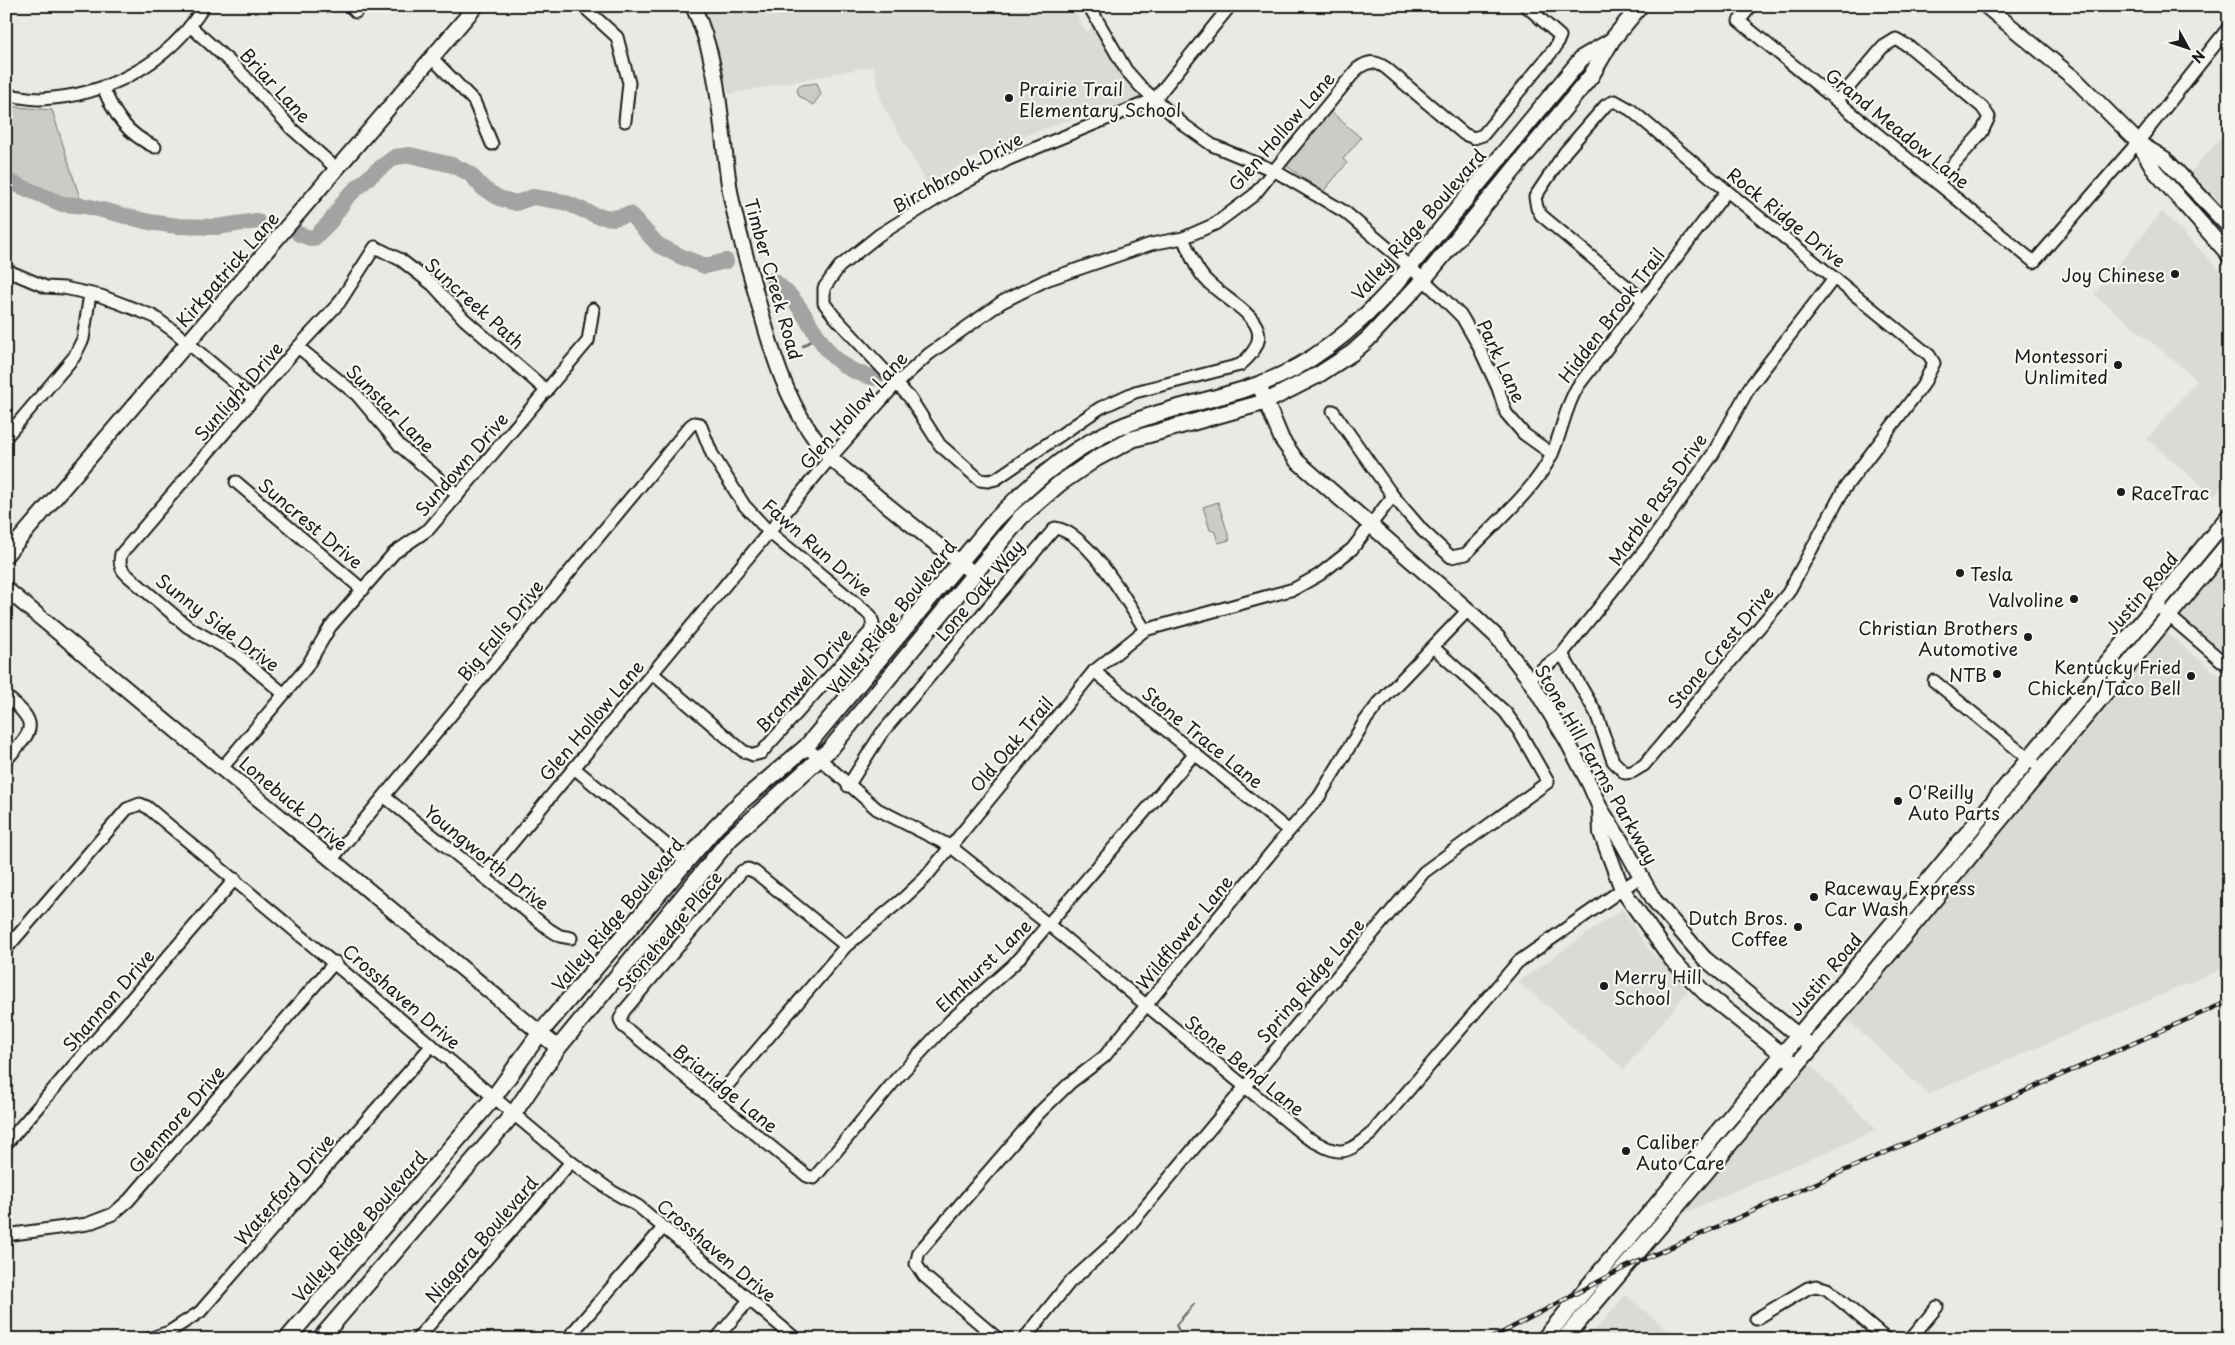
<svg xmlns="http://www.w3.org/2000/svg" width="2235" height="1345" font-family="'Playpen Sans',sans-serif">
  <rect width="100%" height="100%" fill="#e9e9e5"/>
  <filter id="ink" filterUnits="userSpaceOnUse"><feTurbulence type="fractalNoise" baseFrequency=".02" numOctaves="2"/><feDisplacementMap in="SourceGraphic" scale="10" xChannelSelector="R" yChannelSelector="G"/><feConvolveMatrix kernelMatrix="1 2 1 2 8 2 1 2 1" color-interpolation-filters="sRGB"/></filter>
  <g filter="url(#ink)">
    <g fill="#dadad6">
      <path d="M700 6H1072L1086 32 1094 26 1141 101 1066 121 996 146 927 183 881 102 874 66 729 94Z"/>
      <path d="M2229 128V214L2189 174Z"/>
      <path d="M2162 212 2229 279V478L2214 496 2147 439 2197 380 2094 294Z"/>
      <path d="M2229 553V656L2178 614Z"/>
      <path d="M2165 631 2229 684V966L1928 1094 1845 1017Z"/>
      <path d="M1622 909 1647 947 1688 991 1624 1069 1518 982Z"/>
      <path d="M1809 1064 1877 1130 1679 1215 1780 1096Z"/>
      <path d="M1626 1295 1660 1324 1677 1339H1587Z"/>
    </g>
    <g fill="#cbcbc7" stroke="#747472">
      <path d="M817 83 821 94 813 105 799 96 797 89 801 85Z"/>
      <path d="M6 106 52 110 83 208 40 198 6 183Z"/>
      <path d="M1330 111 1361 138 1343 159 1347 163 1323 192 1287 166Z"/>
      <path d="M1218 502 1230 540 1218 543 1215 532 1210 530 1203 507Z"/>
    </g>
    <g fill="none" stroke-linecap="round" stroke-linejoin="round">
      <g stroke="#6d6d6c" stroke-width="2.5">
        <path d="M803 346 817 337"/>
        <path d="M1183 1339 1176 1325 1194 1304"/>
      </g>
      <g stroke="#a3a3a1" stroke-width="16">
        <path d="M6 180 62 204 86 206 149 222 178 226 216 227 257 221"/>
        <path d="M299 234 313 239 330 222 347 197 376 171 395 157 410 155 452 165 469 173 484 189 499 198 516 203 533 197 564 202 597 216 614 218 630 214 658 245 682 257 705 266 726 261"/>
        <path d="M773 280C780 286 787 292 793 299 821 334 824 367 875 378"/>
      </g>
      <g stroke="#1c1c1c" stroke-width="15">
        <g id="minor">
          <path d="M350 6 356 12"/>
          <path d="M583 6 617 37 629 83 625 121"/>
          <path d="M1089 6 1126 70 1141 87 1184 125 1212 145 1275 171 1345 212 1410 267 1443 298 1462 317 1477 343 1498 388 1506 413 1524 434 1552 454"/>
          <path d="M1751 6 1739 21 2034 262 2138 142 2229 27"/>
          <path d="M190 26 239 70 292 129 337 169"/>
          <path d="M432 58 474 101 492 144"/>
          <path d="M103 87C114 115 127 134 155 147"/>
          <path d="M6 95C17 96 29 99 41 99 106 96 169 64 204 6"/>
          <path d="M1837 101 1883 47 1896 39 1910 47 1982 107 1989 117 1982 132 1937 183"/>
          <path d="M1183 238C1190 253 1196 271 1208 282 1234 308 1287 326 1240 365L1135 392 1100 408 996 479 988 481 980 480 940 445 910 398 834 316 824 303V288L839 267 879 235 946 193 1009 159 1155 99 1230 6"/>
          <path d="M6 270 46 287 64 288 101 296 153 316 175 332 254 399"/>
          <path d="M298 347 357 395 400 446 458 495"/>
          <path d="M1333 411 1393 496 1423 531 1451 557 1466 554C1492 526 1537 488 1552 454 1562 432 1565 407 1578 386L1727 191"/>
          <path d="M6 437 74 357 83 339 90 294"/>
          <path d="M236 482 363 590"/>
          <path d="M2155 604 2229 667"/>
          <path d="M1562 654 1596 713 1613 761 1625 773 1632 772 1644 765 1788 593 1844 489 1923 385 1934 363 1929 355 1727 191 1631 110 1615 101 1606 105 1565 152 1535 197 1537 208 1541 215 1643 300"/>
          <path d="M1094 671 1289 831"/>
          <path d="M1529 679 1562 654 1648 546 1713 454 1749 388 1834 278"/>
          <path d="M1934 681 2035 764"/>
          <path d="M284 694 238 655 188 627 127 575C120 569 119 563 121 554L298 347 339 303 375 247 401 260 433 285 464 319 547 391"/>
          <path d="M6 696C41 725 33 730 6 760"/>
          <path d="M806 747 877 809 950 846 1049 925 1306 1137C1339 1155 1342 1158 1372 1133L1518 962 1640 877"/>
          <path d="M222 768 306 668 330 627 394 553 429 529 588 341 593 309"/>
          <path d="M574 768 687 862"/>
          <path d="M848 786 881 734 1055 528C1088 532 1128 603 1145 630"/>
          <path d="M385 797 550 930 560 936 571 938"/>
          <path d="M332 859 690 426 694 423 700 424 712 454 744 505 769 532 870 615 873 623 870 632 761 753 753 755 743 751 652 673"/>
          <path d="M484 877 831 457 896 384 929 354 1002 302 1046 280 1151 244 1183 238 1215 224 1254 195 1357 69C1368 61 1374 60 1386 68L1464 134 1474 138 1483 135 1555 48 1560 36 1526 6"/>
          <path d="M846 946 755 872 748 869 742 871 624 1011 620 1019 623 1026 807 1176 814 1178 897 1078 951 1020 1014 964 1195 753"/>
          <path d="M6 949 127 809 140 804 147 807 571 1162 613 1192 638 1206 796 1339"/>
          <path d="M714 1101 846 946 905 897 925 878 1094 671 1145 630 1294 589 1319 575 1352 549 1393 496"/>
          <path d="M6 1144 235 879"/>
          <path d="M6 1235 87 1224 113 1214 129 1200 335 962"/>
          <path d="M1756 1319 1808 1288 1816 1286 1827 1289 1886 1339"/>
          <path d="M148 1339 169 1332 200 1312 432 1045"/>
          <path d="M417 1339 571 1162"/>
          <path d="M567 1339 663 1228"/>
          <path d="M716 1339 749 1300"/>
          <path d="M998 1339 924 1276 916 1264 919 1252 1039 1113 1070 1083 1104 1057 1289 831 1319 797 1365 721 1378 704 1468 610"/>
          <path d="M1024 1339 1069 1283 1120 1237 1424 872 1548 782 1519 731 1505 712 1433 647"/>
          <path d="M1910 1339 1937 1307"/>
        </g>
      </g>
      <g stroke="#1c1c1c" stroke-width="18">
        <g id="tertiary">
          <path d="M693 6C721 64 720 129 730 191 735 220 744 250 752 279 769 341 784 408 830 457 840 467 851 475 862 484 898 515 937 544 974 574"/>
          <path d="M1986 6 2076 80 2138 142 2155 171 2229 255"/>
          <path d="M2140 144 2165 159 2229 227"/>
          <path d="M1259 385 1282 440 1297 461 1468 610 1497 637 1529 679 1566 739 1589 783 1600 808 1623 844 1654 900 1704 958 1812 1047"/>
          <path d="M6 555 476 6"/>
          <path d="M6 589 558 1048"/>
          <path d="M1600 808 1601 833 1622 889 1672 960 1705 993 1796 1065"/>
        </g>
      </g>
      <g stroke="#1c1c1c" stroke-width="19">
        <g id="secondary">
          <path d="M287 1339 494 1097 540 1033 715 828 741 802 806 747 995 520C1028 487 1062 455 1105 434 1153 410 1206 403 1257 385 1310 367 1357 327 1394 286L1582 58 1611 41"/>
          <path d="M320 1339 514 1113 558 1048 730 839 831 748 1021 517 1059 484 1097 458 1133 439 1265 402 1318 375 1352 353 1368 339 1423 280 1591 76 1612 40 1640 6"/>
          <path d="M1544 1339 1919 892 2229 516"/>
          <path d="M1564 1339 1812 1047 2229 543"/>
        </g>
      </g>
      <use href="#minor" stroke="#f6f6f2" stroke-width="11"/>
      <use href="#tertiary" stroke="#f6f6f2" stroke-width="14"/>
      <use href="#secondary" stroke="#f6f6f2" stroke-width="15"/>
      <g stroke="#1c1c1c" stroke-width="4.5">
        <path id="rail" d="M1490 1339 1626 1267 2229 1001"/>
      </g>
      <use href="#rail" stroke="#f6f6f2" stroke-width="2.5" stroke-dasharray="8" stroke-linecap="butt"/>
    </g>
  </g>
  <g fill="#1c1c1c" stroke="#f6f6f2" stroke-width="2">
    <circle cx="1009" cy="98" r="5"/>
    <circle cx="2175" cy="274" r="5"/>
    <circle cx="2118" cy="365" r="5"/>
    <circle cx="2121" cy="492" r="5"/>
    <circle cx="1960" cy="573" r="5"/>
    <circle cx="2074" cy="599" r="5"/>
    <circle cx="2028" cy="637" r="5"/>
    <circle cx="1997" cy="674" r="5"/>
    <circle cx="2191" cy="676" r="5"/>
    <circle cx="1898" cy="801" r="5"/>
    <circle cx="1814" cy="897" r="5"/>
    <circle cx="1798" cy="927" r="5"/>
    <circle cx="1604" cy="986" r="5"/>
    <circle cx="1626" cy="1151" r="5"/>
  </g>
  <g text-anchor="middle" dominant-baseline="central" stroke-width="4.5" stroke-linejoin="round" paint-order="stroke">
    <g font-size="18" fill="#1c1c1c" stroke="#f6f6f2">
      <text transform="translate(276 85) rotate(47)">Briar Lane</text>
      <text transform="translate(1898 128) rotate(39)">Grand Meadow Lane</text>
      <text transform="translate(1281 131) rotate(-49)">Glen Hollow Lane</text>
      <text transform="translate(957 172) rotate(-29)">Birchbrook Drive</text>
      <text transform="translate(1787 217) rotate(39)">Rock Ridge Drive</text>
      <text transform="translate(1418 224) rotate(-49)">Valley Ridge Boulevard</text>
      <text transform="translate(227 269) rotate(-49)">Kirkpatrick Lane</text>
      <text transform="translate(774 279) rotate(74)">Timber Creek Road</text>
      <text transform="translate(475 303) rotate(42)">Suncreek Path</text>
      <text transform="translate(1611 315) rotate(-53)">Hidden Brook Trail</text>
      <text transform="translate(1502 361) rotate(65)">Park Lane</text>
      <text transform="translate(238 391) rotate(-49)">Sunlight Drive</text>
      <text transform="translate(391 408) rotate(45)">Sunstar Lane</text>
      <text transform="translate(853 410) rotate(-48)">Glen Hollow Lane</text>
      <text transform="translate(461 464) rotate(-49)">Sundown Drive</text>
      <text transform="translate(1657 499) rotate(-55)">Marble Pass Drive</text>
      <text transform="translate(311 523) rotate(40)">Suncrest Drive</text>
      <text transform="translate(818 547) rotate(41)">Fawn Run Drive</text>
      <text transform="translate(979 590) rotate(-50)">Lone Oak Way</text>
      <text transform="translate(2141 593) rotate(-50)">Justin Road</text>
      <text transform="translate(891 617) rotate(-51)">Valley Ridge Boulevard</text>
      <text transform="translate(218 622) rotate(37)">Sunny Side Drive</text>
      <text transform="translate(500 630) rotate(-51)">Big Falls Drive</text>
      <text transform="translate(1720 647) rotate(-50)">Stone Crest Drive</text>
      <text transform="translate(803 680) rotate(-48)">Bramwell Drive</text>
      <text transform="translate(591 720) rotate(-50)">Glen Hollow Lane</text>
      <text transform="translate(1203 737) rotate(39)">Stone Trace Lane</text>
      <text transform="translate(1011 744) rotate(-50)">Old Oak Trail</text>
      <text transform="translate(1597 764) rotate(60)">Stone Hill Farms Parkway</text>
      <text transform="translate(294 803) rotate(40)">Lonebuck Drive</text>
      <text transform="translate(487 857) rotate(39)">Youngworth Drive</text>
      <text transform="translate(617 914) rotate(-50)">Valley Ridge Boulevard</text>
      <text transform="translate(669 931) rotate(-50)">Stonehedge Place</text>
      <text transform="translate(1184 932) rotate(-51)">Wildflower Lane</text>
      <text transform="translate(983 965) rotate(-44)">Elmhurst Lane</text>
      <text transform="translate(1825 974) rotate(-50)">Justin Road</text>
      <text transform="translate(1310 980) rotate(-50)">Spring Ridge Lane</text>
      <text transform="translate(402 996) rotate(41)">Crosshaven Drive</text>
      <text transform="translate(108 1000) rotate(-49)">Shannon Drive</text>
      <text transform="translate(1245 1065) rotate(39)">Stone Bend Lane</text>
      <text transform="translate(726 1088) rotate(39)">Briaridge Lane</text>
      <text transform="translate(176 1119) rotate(-49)">Glenmore Drive</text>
      <text transform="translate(284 1189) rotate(-49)">Waterford Drive</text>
      <text transform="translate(359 1226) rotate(-49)">Valley Ridge Boulevard</text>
      <text transform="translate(481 1239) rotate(-49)">Niagara Boulevard</text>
      <text transform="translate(717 1250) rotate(40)">Crosshaven Drive</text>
    </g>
    <g font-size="18" fill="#1c1c1c" stroke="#f6f6f2" text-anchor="start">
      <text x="1019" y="88">Prairie Trail<tspan x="1019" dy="21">Elementary School</tspan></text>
      <text x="2165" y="274" text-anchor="end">Joy Chinese</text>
      <text x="2108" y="355" text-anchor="end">Montessori<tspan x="2108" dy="21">Unlimited</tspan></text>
      <text x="2131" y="492">RaceTrac</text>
      <text x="1970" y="573">Tesla</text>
      <text x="2064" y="599" text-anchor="end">Valvoline</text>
      <text x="2018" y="627" text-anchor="end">Christian Brothers<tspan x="2018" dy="21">Automotive</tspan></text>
      <text x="2181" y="666" text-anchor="end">Kentucky Fried<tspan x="2181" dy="21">Chicken/Taco Bell</tspan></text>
      <text x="1987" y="674" text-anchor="end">NTB</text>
      <text x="1908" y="791">O'Reilly<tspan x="1908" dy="21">Auto Parts</tspan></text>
      <text x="1824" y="887">Raceway Express<tspan x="1824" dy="21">Car Wash</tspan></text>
      <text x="1788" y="917" text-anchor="end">Dutch Bros.<tspan x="1788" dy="21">Coffee</tspan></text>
      <text x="1614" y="976">Merry Hill<tspan x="1614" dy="21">School</tspan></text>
      <text x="1636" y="1141">Caliber<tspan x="1636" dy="21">Auto Care</tspan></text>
    </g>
  </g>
  <rect width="2235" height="1345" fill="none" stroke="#f6f6f2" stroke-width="25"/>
  <rect x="12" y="12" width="2210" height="1320" fill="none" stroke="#1c1c1c" stroke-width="2" filter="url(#ink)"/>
  <g transform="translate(2188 48) rotate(130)" stroke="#f6f6f2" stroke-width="4" paint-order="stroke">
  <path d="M0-4L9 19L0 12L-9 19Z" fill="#1c1c1c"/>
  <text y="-8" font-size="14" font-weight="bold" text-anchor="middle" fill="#1c1c1c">N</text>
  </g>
</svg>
